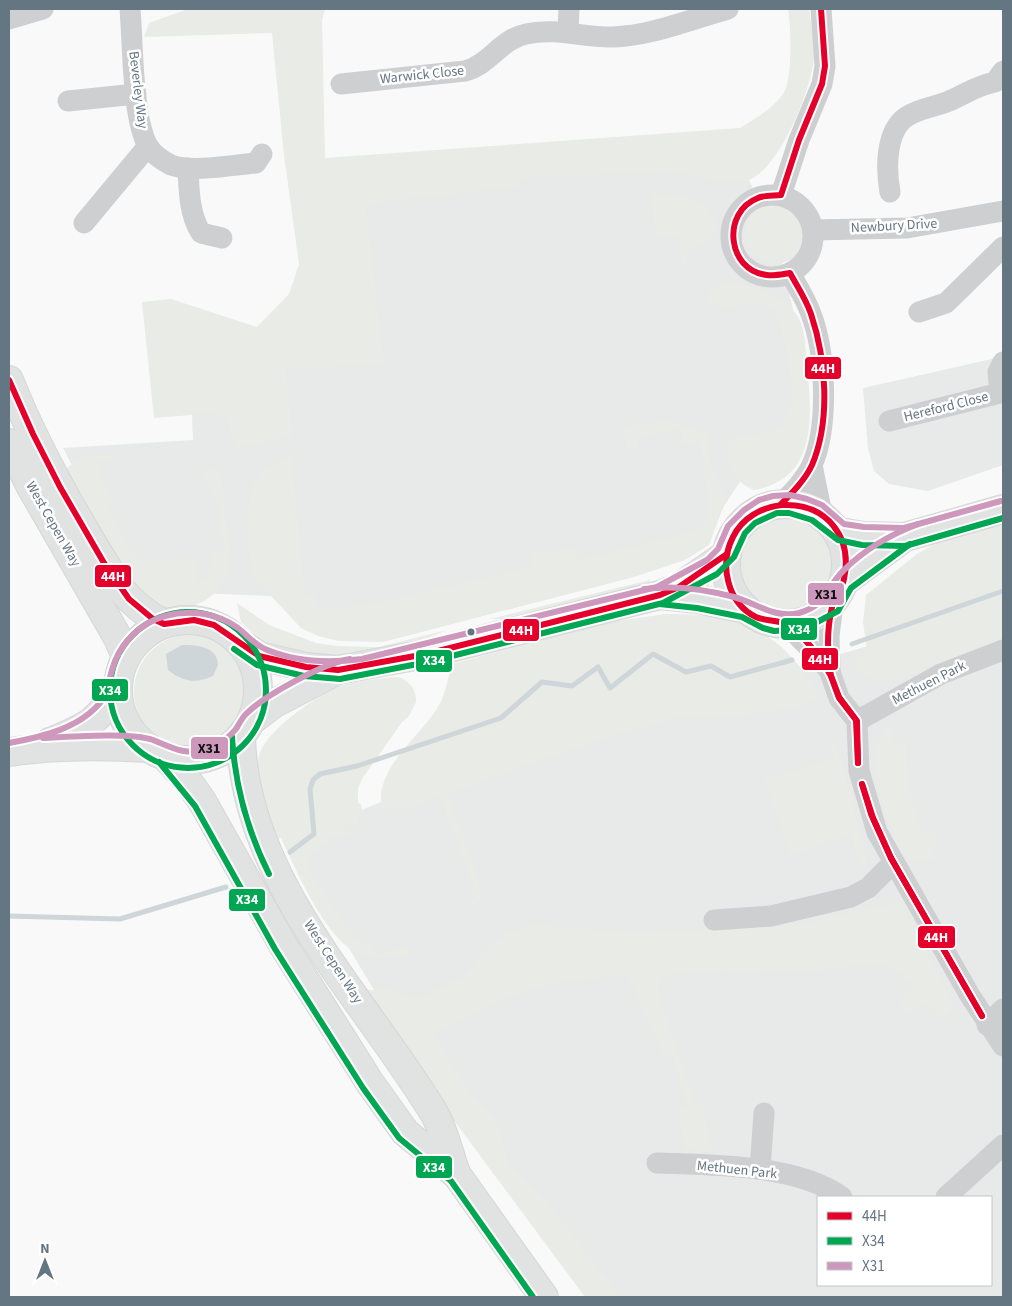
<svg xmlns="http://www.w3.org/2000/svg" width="1012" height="1306" font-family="'Source Sans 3',sans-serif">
  <rect width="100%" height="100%" fill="#f9f9f9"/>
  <g fill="#e8e9e9" fill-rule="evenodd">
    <path d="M738 157 776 237 796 322 801 430 751 465 703 538 334 628 292 597 157 591 125 566 63 448 193 440 190 369 338 347 335 197 438 175Z"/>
    <path d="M1003 355V465L928 491 889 484 874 471 868 449 863 388 992 359Z"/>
    <path d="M1003 606V1297H592L412 1053 327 912 288 840 418 787 763 677ZM818 1197H991V1285H818Z"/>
  </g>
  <g fill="#e8ebe6">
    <path d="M188 9H325L322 20 325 158 740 128C756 118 771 110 783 94 793 80 791 26 788 9H809C811 25 815 43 814 58 811 90 779 172 746 181 731 186 693 174 674 172L523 178 516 187 366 204 384 364 286 370 292 437 236 448 227 421 217 413 154 418 142 302 171 299 257 327 289 294 299 264 284 155 272 33 144 37 149 23Z"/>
    <path d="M668 193C681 195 696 199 705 207 725 225 716 246 690 247L686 265 681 264 678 235 656 237 651 194Z"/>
    <circle cx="775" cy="234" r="30"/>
    <path d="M728 283C750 283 785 297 798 317 806 330 805 351 807 366 812 416 818 479 754 490 733 481 727 467 726 446 732 436 744 436 754 434 759 433 767 433 773 430 807 414 785 349 779 321 764 284 730 323 706 298L708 292Z"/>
    <path d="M668 421 707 433 711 466 726 500 709 545 685 560 634 577 383 642 339 641 318 636 301 628 256 580 251 570 246 517 252 485 266 468 276 462 292 458 305 596 315 595 316 609 368 605 534 566 531 554 573 548 577 560 693 531 707 521 709 510 700 442 683 444 681 430 638 436 639 449 626 450 623 426Z"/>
    <path d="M114 454 111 460 99 462 100 478H105V489H110V500L115 499V506L108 507 134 555 141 560 196 558 197 581 208 580V570L213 569 211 553 225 551 224 534H219C225 505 209 499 203 475L206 470 215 469 219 471C224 483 224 500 225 513 227 531 232 552 228 570 222 597 191 613 165 608 154 605 145 598 135 591L59 469 67 468 83 456Z"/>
    <circle cx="787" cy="562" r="47"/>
    <path d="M1003 520V639L972 649 898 680 881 681 854 672 855 654 867 648 863 622 866 595 917 554 936 543Z"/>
    <path d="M650 580 651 586 516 619H490Z"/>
    <path d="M237 603 269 625 316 643 337 646 379 647 447 630 395 651 325 658 266 644 241 622Z"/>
    <path d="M666 614C739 613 784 631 819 697L797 708 739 716 676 718 618 734 448 793 479 881 480 902 473 905 471 901 477 898 475 891 471 890 469 881H472L460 852H462L460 844 457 843 454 828H451L442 801 434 798 427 801 423 807 418 805 404 810 402 805 383 811C371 772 418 738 437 709 445 696 448 678 452 664L610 622Z"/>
    <circle cx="192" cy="692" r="58"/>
    <path d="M398 677C409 680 417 690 416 702L409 716 402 722 362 779 358 788V803L361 804 363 812 357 815 359 823 355 824 353 822 343 825 352 837 336 835 310 855 307 862 310 874 357 939 366 946 372 945 375 956 408 945 411 955C394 959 375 960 358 953 325 939 296 869 281 838L274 841C269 818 252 778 259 756 265 731 315 697 338 687 352 681 383 678 398 677Z"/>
    <path d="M826 719 841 760 861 834 867 858 865 869H862L850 834 790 855 764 779 835 759Z"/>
    <path d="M891 722 892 745H906L909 787 922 831 933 829 940 843 929 848 934 858C926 861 916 864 908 858 902 853 898 842 895 835 880 804 860 749 891 722Z"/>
    <path d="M900 902 915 926 953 1007 940 1020 926 1003 909 1014 900 1003 907 991 915 985 886 963 818 970 686 972 663 977 657 987C667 1027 685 1064 694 1104L702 1102 712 1153 685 1150 678 1111 687 1106 672 1055 663 1056 628 975C606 978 584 978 562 982 517 991 473 1011 433 1034L473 1097 498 1123 509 1164 543 1197 621 1297H585L357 990H396L416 999 464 976 489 946 509 932 529 925 637 932 727 930 802 923Z"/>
  </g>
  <path fill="#ced6d9" d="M182 645C197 645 217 646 218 665L213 676C196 684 183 682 168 670L166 654Z"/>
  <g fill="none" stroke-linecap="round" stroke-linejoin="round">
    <g stroke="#ced6d9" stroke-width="5">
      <path d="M852 644 1003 591"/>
      <path d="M290 852 314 834 310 789 313 780 320 774 357 766 501 718 542 682 572 686 598 667 610 688 653 654 686 672 711 666 730 677 792 660"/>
      <path d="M9 916 120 919 226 887"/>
    </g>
    <g stroke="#d5d6d7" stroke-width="30">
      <g id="major">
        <circle cx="786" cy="564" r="60"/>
        <path d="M840 532 863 536 905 537 1003 509"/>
        <path d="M844 582 905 537"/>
        <path d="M660 595 698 599 745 609"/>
        <path d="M239 642 259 656 306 667 338 670 426 654 660 595 679 587 727 554"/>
        <path d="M252 720 273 704 338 670"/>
      </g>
    </g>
    <g stroke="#d5d6d6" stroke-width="30">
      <g id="highway">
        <path d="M9 380C38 453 78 522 120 588 132 603 147 615 164 624"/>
        <path d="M9 443 31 487 118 638 126 657"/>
        <circle cx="188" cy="690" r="70"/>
        <path d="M241 737C244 880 363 996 434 1113 444 1130 449 1154 456 1173"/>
        <path d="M50 742C85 728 103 720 118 685"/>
        <path d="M9 752C55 745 103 745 149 748"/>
        <path d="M165 756 187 780 202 801 283 945 370 1083 405 1132 457 1175 544 1297"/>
      </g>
    </g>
    <g stroke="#cecfd0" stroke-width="21">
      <path d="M130 9C133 42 132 118 148 146 153 154 163 161 171 165 192 173 233 165 256 163L262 154"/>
      <path d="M9 19 43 9"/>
      <path d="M568 32 569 9"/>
      <path d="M341 84 465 71C489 65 501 39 526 34 556 27 584 38 613 37 651 36 691 19 728 9"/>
      <path d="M68 101 136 94"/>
      <path d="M188 168C189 190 189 214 201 233L222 238"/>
      <path d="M890 192C886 170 885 132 906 117 919 108 936 107 949 101 965 94 978 85 995 82L1003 71"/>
      <path d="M781 195 799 140 822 84 825 66 821 9"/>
      <circle cx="772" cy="236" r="41"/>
      <path d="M84 223 148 146"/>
      <path d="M813 230 907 228 1003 211"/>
      <path d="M919 312 946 303 1003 247"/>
      <path d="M889 421 1000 393 998 372 1003 362"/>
      <path d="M812 465 822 514"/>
      <path d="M781 504C792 493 805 480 812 465 829 426 826 353 811 314 806 299 797 286 790 273"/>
      <path d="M833 604 829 636 830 672 839 698 857 721 859 771 877 832 969 994 1003 1046"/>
      <path d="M785 623 819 658 830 672"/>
      <path d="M857 721 941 674 1003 650"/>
      <path d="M714 920 771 916 851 897 868 888 893 863"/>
      <path d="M987 1025 1003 1009"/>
      <path d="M657 1163C712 1165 796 1164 842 1197"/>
      <path d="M760 1169 764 1113"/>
      <path d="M946 1197 1003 1145"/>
    </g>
    <use href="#major" stroke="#e1e2e2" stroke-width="28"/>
    <use href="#highway" stroke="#e1e2e2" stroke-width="28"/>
    <g stroke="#fff" stroke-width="10">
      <g id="bus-1">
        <path d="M9 380 33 434 60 487 104 563 129 599 153 619 164 624 194 620 214 625 259 656 306 667 338 670 426 654 660 595 679 587 727 554"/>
        <path d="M781 504C792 493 805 480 812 465 831 420 826 359 811 314 806 299 797 286 790 273 783 274 774 276 767 275 727 271 721 212 758 198 764 195 774 196 781 195L799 140 822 84 825 66 821 9"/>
        <path d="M782 505C826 503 853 536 844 579 842 590 834 597 832 607 827 629 827 654 831 676 823 661 801 631 786 624 777 620 765 621 756 617 727 603 719 564 733 537 742 518 762 507 782 505Z"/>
        <path d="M831 676 839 697 857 721 858 763"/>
        <path d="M831 676 839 698 856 720 858 763"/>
        <path d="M862 784 873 818 891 858"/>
        <path d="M862 784 871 814 891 858"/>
        <path d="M891 858 982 1016"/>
        <path d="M891 858 982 1016"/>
      </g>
    </g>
    <g stroke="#fff" stroke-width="10">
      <g id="bus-2">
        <path d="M659 604 697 608 742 617 763 628 774 631 804 629 838 611 851 588 910 544"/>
        <circle cx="188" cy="690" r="78"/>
        <path d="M234 649 257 665 304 676 340 679 428 662 663 603 717 574 734 557 745 533 755 523 777 513H789L812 520 838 540 862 545 905 546 1003 518"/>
        <path d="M232 737C235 786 247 830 269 874"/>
        <path d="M159 762 195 806 275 949 363 1088 399 1138 451 1181 533 1297"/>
      </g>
    </g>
    <g stroke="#fff" stroke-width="10">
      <g id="bus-3">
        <path d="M644 589C674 585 704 589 734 597 756 603 775 619 799 613 828 605 826 587 844 570 864 550 892 534 918 524"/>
        <path d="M43 738C69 737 130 732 153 740 169 746 185 756 204 750 215 746 228 739 236 729 239 724 242 718 246 714 265 695 324 663 350 659"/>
        <path d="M9 743C42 737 82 728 103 699 109 690 109 679 112 670 119 644 140 623 165 616 190 609 217 613 238 628 247 635 254 644 265 649 295 662 331 663 362 659L657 587 707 560 718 549 728 526 744 510 759 500 773 496 790 495 807 499 822 505 844 524 864 527 904 528 1001 501"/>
      </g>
    </g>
    <use href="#bus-1" stroke="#e4002b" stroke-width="6"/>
    <use href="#bus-2" stroke="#00a651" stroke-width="6"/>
    <use href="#bus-3" stroke="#cd98bc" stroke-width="6"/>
  </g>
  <circle fill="#657683" stroke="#fff" stroke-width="2" cx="471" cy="632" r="4.5"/>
  <g text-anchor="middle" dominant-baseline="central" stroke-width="5" stroke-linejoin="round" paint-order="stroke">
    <g font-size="14" fill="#657683" stroke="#fff">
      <text transform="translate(422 75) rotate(-6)">Warwick Close</text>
      <text transform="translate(138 90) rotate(83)">Beverley Way</text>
      <text transform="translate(894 226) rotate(-3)">Newbury Drive</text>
      <text transform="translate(946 407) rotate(-14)">Hereford Close</text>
      <text transform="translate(53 524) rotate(60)">West Cepen Way</text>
      <text transform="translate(929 683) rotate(-27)">Methuen Park</text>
      <text transform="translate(333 962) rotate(57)">West Cepen Way</text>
      <text transform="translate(737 1170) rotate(6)">Methuen Park</text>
    </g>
  </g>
  <g stroke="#fff" stroke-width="2">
    <rect x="804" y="356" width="38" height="24" rx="5" fill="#e4002b"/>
    <rect x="94" y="564" width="38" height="24" rx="5" fill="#e4002b"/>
    <rect x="807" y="582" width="38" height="24" rx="5" fill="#cd98bc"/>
    <rect x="780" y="617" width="38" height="24" rx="5" fill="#00a651"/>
    <rect x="502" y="618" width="38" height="24" rx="5" fill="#e4002b"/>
    <rect x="801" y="647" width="38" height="24" rx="5" fill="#e4002b"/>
    <rect x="415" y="649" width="38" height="24" rx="5" fill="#00a651"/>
    <rect x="91" y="678" width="38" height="24" rx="5" fill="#00a651"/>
    <rect x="190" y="736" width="39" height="24" rx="5" fill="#cd98bc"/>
    <rect x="228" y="888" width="38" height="24" rx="5" fill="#00a651"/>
    <rect x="917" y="925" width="39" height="24" rx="5" fill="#e4002b"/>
    <rect x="415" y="1155" width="38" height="24" rx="5" fill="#00a651"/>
  </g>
  <g font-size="14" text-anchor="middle" font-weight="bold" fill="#fff">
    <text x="823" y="373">44H</text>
    <text x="113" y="581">44H</text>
    <text x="799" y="634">X34</text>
    <text x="521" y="635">44H</text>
    <text x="820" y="664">44H</text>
    <text x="434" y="665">X34</text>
    <text x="110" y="695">X34</text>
    <text x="247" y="904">X34</text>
    <text x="936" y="942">44H</text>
    <text x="434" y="1172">X34</text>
  </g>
  <g font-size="14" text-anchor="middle" font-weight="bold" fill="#111">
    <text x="826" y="599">X31</text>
    <text x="209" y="753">X31</text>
  </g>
  <rect width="1012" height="1306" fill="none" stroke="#657683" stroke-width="20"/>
  <rect x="817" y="1196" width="175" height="90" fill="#ffffff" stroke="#c1c8cd"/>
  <rect x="827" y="1212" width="25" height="8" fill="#e4002b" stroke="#c1c8cd"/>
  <text x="862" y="1221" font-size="15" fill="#657683">44H</text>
  <rect x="827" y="1237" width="25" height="8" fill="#00a651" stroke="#c1c8cd"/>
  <text x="862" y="1246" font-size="15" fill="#657683">X34</text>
  <rect x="827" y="1262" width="25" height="8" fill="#cd98bc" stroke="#c1c8cd"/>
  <text x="862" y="1271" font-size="15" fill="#657683">X31</text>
  <g transform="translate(45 1261)" stroke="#ffffff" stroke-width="4" paint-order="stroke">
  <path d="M0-4L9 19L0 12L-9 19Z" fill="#657683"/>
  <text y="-8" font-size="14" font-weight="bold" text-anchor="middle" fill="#657683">N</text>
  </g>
</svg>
